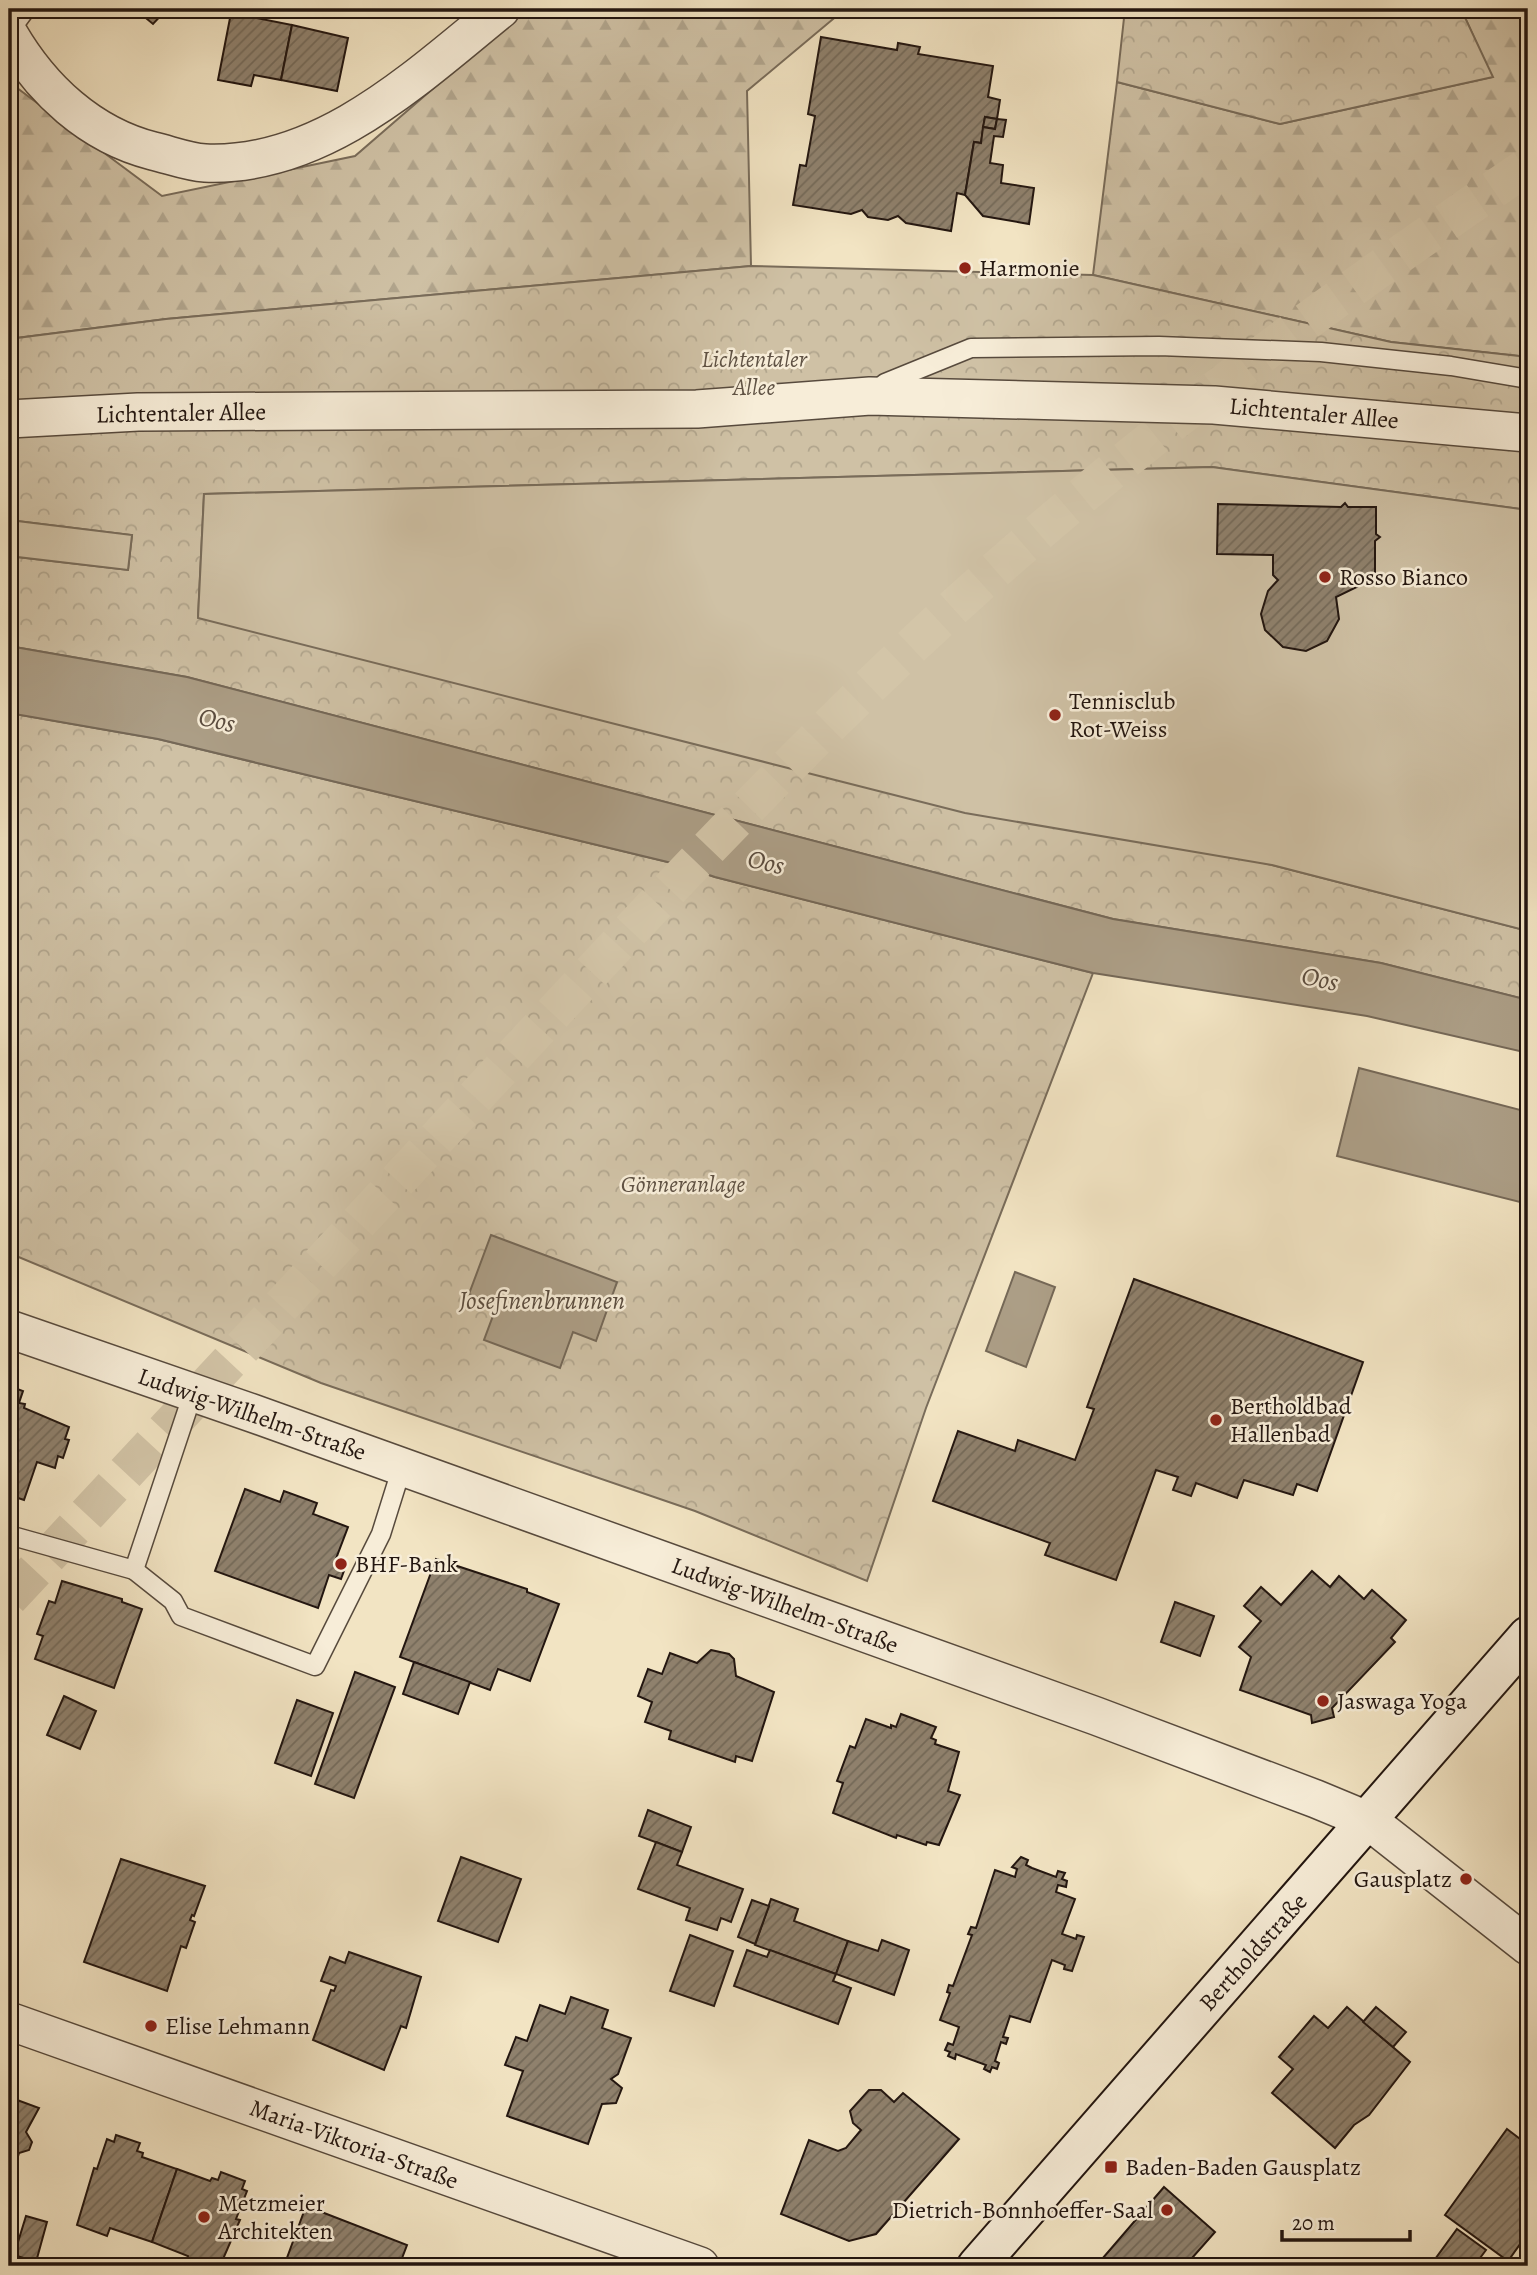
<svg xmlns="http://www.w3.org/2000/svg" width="1537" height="2275" font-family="Alegreya,serif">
  <defs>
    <pattern id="forest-firs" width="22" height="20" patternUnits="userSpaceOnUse" patternTransform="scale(1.75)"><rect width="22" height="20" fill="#cfc1a5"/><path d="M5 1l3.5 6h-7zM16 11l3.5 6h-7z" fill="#b1a58d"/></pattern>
    <pattern id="park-crowns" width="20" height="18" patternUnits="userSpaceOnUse" patternTransform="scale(1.75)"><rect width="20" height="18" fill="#cfc1a5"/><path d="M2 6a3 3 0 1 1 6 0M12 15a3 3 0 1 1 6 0" fill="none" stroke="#b1a58d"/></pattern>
    <pattern id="building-hatch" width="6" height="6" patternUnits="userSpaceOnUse" patternTransform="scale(1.75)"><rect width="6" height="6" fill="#8f816d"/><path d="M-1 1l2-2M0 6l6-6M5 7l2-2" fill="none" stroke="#746958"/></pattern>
  </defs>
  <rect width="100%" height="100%" fill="#f2e4c3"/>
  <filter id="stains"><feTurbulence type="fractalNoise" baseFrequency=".00286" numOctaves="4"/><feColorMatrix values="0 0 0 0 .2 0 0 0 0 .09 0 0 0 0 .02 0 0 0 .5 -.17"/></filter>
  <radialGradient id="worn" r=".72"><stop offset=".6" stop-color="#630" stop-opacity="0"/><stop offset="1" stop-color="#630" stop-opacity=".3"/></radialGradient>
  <g fill="url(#forest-firs)" stroke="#796c5a" stroke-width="2">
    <path d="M525 9H845L747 91 751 266 166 319 9 339V82L162 196 355 156Z"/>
    <path d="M1461 9H1528V357L1391 342 1093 275 1117 82 1280 124 1492 77Z"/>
  </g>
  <g fill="url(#park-crowns)" stroke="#796c5a" stroke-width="2">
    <path d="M1125 9H1461L1493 77 1280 124 1117 82Z"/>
    <path d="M751 266 1093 275 1391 342 1528 357V510L1212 467 204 494 198 617 1272 865 1528 931V1000L1381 963 1113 919 187 677 9 646V556L128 570 132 535 9 520V339L166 319Z"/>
    <path d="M9 713 158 739 676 864 715 877 1093 973 926 1408 867 1581 695 1511 321 1383 9 1253Z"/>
  </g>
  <g fill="#cfc1a5" stroke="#796c5a" stroke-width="2">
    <path d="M1212 467 1528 510V931L1272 865 965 813 198 618 204 494Z"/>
    <path d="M9 520 132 535 128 570 9 556Z"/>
  </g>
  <g fill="#ac9e86" stroke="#756857" stroke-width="2">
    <path d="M9 646 187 677 1113 919 1381 963 1528 1000V1053L1367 1016 1093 973 715 877 676 864 158 739 9 713Z"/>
    <path d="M1359 1068 1528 1112V1204L1337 1156Z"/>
    <path d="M491 1235 617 1282 596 1341 573 1332 560 1368 484 1340 497 1305 469 1294Z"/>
    <path d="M1015 1272 1055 1287 1026 1367 986 1351Z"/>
  </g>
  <g fill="url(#building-hatch)" stroke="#231610" stroke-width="2">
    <path d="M135 9H167L153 24Z"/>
    <path d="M231 13 292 25 281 80 254 75 251 86 218 80Z"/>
    <path d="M292 25 348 38 337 91 281 80Z"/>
    <path d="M821 37 897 50 898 43 920 47 918 54 993 66 988 97 1000 100 997 119 985 117 981 143 974 142 965 195 957 193 951 231 906 223 898 216 888 220 868 217 862 210 851 214 793 205 800 165 806 166 815 116 808 114Z"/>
    <path d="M985 117 997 119 995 129 983 127Z"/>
    <path d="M997 119 1006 120 1003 137 994 136 990 163 1003 165 1001 183 1034 188 1029 224 983 216 965 195 974 142 981 143 983 127 995 129Z"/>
    <path d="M1345 503 1348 507H1376V534L1380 537 1375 541V578L1336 597 1339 619 1327 641 1306 651 1283 647 1265 630 1261 614 1268 591 1278 580 1273 575V555L1217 554 1218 504 1341 507Z"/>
    <path d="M1134 1279 1363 1362 1317 1491 1297 1484 1293 1495 1244 1480 1237 1498 1196 1483 1191 1496 1173 1490 1178 1477 1156 1470 1116 1580 1045 1555 1050 1543 933 1501 958 1431 1015 1451 1018 1440 1075 1460 1094 1409 1087 1407Z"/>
    <path d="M9 1386 23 1391 19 1403 25 1404 24 1408 69 1427 65 1439 69 1440 63 1458 58 1456 55 1468 37 1462 24 1500 9 1495Z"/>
    <path d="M245 1489 280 1502 284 1491 317 1503 313 1514 348 1527 334 1564 345 1568 341 1579 329 1575 318 1608 215 1571Z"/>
    <path d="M436 1559 527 1589V1592L559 1604 530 1681 498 1669 490 1690 400 1657Z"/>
    <path d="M1312 1571 1330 1587 1339 1576 1364 1599 1372 1590 1406 1620 1391 1638 1395 1642 1332 1708 1334 1717 1312 1723 1311 1715 1240 1690 1251 1657 1239 1647 1261 1621 1244 1606 1261 1587 1281 1605Z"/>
    <path d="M62 1581 122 1599V1602L142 1609 114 1688 35 1659 43 1636 37 1634 49 1601 55 1603Z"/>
    <path d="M1175 1602 1214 1616 1200 1656 1161 1642Z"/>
    <path d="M711 1650 729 1654 734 1659 736 1676 774 1692 752 1761 736 1756 735 1762 669 1739 671 1731 645 1722 652 1702 638 1696 648 1669 662 1674 670 1653 697 1663Z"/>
    <path d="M414 1662 470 1682 458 1714 403 1694Z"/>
    <path d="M355 1672 395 1687 354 1798 315 1784Z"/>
    <path d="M64 1696 96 1711 80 1749 47 1735Z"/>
    <path d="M297 1700 333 1713 311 1776 275 1763Z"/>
    <path d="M901 1714 936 1727 931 1738 936 1740 935 1744 959 1752 948 1791 960 1795 939 1845 927 1842 926 1845 897 1835 896 1838 833 1813 843 1783 837 1781 850 1746 855 1748 866 1719 891 1728V1725L896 1727Z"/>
    <path d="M648 1810 691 1827 682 1852 639 1836Z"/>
    <path d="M656 1842 682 1852 677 1865 743 1889 731 1922 721 1918 717 1930 686 1920 690 1908 638 1889Z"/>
    <path d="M461 1857 521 1879 498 1942 438 1921Z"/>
    <path d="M1021 1857 1028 1860 1026 1865 1032 1868 1056 1877 1058 1871 1065 1873 1062 1879 1067 1881 1066 1887 1058 1885 1056 1892 1075 1899 1062 1934 1076 1939 1077 1935 1084 1937 1072 1971 1064 1969 1065 1965 1052 1960 1030 2022 1010 2016 1003 2037 1008 2038 1006 2044 1001 2042 995 2061 999 2063 997 2069 992 2067 990 2072 984 2069 986 2065 956 2054 955 2059 948 2056 950 2052 945 2050 948 2043 953 2045 959 2027 940 2020 950 1993 947 1992 949 1985 953 1986 972 1935 968 1934 971 1927 976 1928 995 1870 1015 1877 1017 1869 1012 1867Z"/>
    <path d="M121 1859 205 1886 194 1916 192 1915 190 1920 195 1922 186 1948 181 1946 167 1991 84 1962Z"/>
    <path d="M771 1899 798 1909 794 1921 848 1941 836 1974 755 1945Z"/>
    <path d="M752 1900 769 1906 755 1944 738 1937Z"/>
    <path d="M690 1935 733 1951 714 2006 670 1991Z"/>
    <path d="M882 1940 909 1950 894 1995 836 1974 848 1941 878 1951Z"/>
    <path d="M747 1950 767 1957 770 1950 836 1974 833 1981 851 1988 838 2024 734 1986Z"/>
    <path d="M349 1952 421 1977 406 2028 401 2026 384 2070 313 2040 331 1990 334 1991 336 1986 321 1981 330 1957 345 1963Z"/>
    <path d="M571 1997 608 2010 602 2028 631 2038 618 2074 611 2079 622 2088 616 2103 602 2104 588 2144 507 2116 523 2071 505 2065 516 2037 527 2041 540 2005 565 2014Z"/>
    <path d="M1347 2007 1410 2062 1369 2115 1354 2125 1335 2148 1272 2093 1293 2069 1279 2057 1314 2016 1328 2028Z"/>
    <path d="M1376 2007 1406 2032 1393 2047 1363 2022Z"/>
    <path d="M869 2090H881L894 2102 903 2093 959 2139 876 2234 849 2241 781 2214 809 2140 838 2151 846 2148 861 2130 853 2123 850 2111Z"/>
    <path d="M9 2097 39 2108 26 2132 32 2142 29 2150 19 2153 16 2163 9 2161Z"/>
    <path d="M1507 2129 1528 2145V2233L1508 2261 1445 2215Z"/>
    <path d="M116 2135 140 2143 137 2151 143 2153 142 2157 177 2169 152 2242 110 2228 107 2236 77 2225 94 2168 97 2169 107 2139 114 2142Z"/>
    <path d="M177 2169 210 2181 212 2178 218 2180 221 2172 245 2181 242 2189 247 2191 236 2219 240 2220 220 2266H192L186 2264 188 2256 152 2242Z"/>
    <path d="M1164 2187 1215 2232 1185 2266H1096Z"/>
    <path d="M306 2206 407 2245 399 2266H284Z"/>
    <path d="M26 2216 47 2222 36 2262 14 2255Z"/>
    <path d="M1457 2229 1486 2250 1474 2266H1440L1433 2262Z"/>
  </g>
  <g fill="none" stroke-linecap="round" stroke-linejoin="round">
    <path stroke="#d3c5a8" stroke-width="38" stroke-dasharray="38 19" stroke-linecap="butt" d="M9 1598C174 1421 339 1244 504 1066 666 892 828 716 1008 559 1172 415 1348 288 1528 166"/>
    <g stroke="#574a3d" stroke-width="21">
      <g id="service">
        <path d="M9 32 26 9"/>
        <path d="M878 389 885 383 971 348 1159 346 1321 352 1451 366 1528 379"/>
        <path d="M9 1535 134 1570 193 1393"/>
        <path d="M134 1570 173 1601 181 1616 315 1666 381 1534 402 1467"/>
      </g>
    </g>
    <g stroke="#574a3d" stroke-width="40">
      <g id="minor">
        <path d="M9 34C41 89 90 135 153 151 170 155 188 162 205 163 322 168 417 77 501 9"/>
        <path d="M9 419 138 412 697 409 870 396 1214 405 1528 433"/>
        <path d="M9 1329 252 1413 1096 1716 1316 1799 1369 1821 1528 1946"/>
        <path d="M9 2021 700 2266"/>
      </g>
    </g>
    <g stroke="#231610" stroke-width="42">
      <path id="secondary" d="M977 2266 1528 1636"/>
    </g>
    <use href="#service" stroke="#f7edd8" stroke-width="18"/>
    <use href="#minor" stroke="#f7edd8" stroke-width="37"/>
    <use href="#secondary" stroke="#f7edd8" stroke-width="38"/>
  </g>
  <g fill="#8f2418" stroke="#f7edd8" stroke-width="2.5">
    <circle cx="965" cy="268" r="7"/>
    <circle cx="1325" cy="577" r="7"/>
    <circle cx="1055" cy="715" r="7"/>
    <circle cx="1216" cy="1420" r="7"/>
    <circle cx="341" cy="1564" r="7"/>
    <circle cx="1323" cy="1701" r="7"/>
    <circle cx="1466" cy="1879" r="7"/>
    <circle cx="151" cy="2026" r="7"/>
    <rect x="1104" y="2160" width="14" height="14" rx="3.5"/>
    <circle cx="1167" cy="2210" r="7"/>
    <circle cx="204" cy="2217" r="7"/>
  </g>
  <g text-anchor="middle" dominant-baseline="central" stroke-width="5" stroke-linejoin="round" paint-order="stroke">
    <g font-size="24" fill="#231610" stroke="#f7edd8" text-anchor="start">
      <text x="979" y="268">Harmonie</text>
      <text x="1339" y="577">Rosso Bianco</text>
      <text x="1069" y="701">Tennisclub<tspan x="1069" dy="28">Rot-Weiss</tspan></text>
      <text x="1230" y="1406">Bertholdbad<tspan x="1230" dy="28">Hallenbad</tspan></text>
      <text x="355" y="1564">BHF-Bank</text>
      <text x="1337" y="1701">Jaswaga Yoga</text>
      <text x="1452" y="1879" text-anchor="end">Gausplatz</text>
      <text x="165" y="2026">Elise Lehmann</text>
      <text x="1125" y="2167">Baden-Baden Gausplatz</text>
      <text x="218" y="2203">Metzmeier<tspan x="218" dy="28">Architekten</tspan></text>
      <text x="1153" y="2210" text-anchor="end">Dietrich-Bonnhoeffer-Saal</text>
    </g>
    <g font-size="24" font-style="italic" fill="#5f5244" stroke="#f7edd8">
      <text x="754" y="359">Lichtentaler<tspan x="754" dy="28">Allee</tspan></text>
      <text x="683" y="1184">Gönneranlage</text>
    </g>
    <g font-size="24" fill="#231610" stroke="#f7edd8">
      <text transform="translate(181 413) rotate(-1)">Lichtentaler Allee</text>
      <text transform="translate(1314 413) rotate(5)">Lichtentaler Allee</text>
      <text transform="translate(252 1414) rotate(19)">Ludwig-Wilhelm-Straße</text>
      <text transform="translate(785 1605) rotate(20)">Ludwig-Wilhelm-Straße</text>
      <text transform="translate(1253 1952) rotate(-48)">Bertholdstraße</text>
      <text transform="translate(354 2144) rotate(20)">Maria-Viktoria-Straße</text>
    </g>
    <g font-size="26" font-style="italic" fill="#5a4c3f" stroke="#f7edd8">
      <text transform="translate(217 720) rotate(13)">Oos</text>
      <text transform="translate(766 862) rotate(13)">Oos</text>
      <text transform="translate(1320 979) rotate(12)">Oos</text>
      <text x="542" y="1300">Josefinenbrunnen</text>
    </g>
  </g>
  <rect width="1537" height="2275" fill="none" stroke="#f2e4c3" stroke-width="35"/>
  <rect x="10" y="10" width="1516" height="2254" fill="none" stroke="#231610" stroke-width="3.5"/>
  <rect x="18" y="18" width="1502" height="2240" fill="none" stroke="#231610" stroke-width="2"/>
  <path d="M1282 2230v10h128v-10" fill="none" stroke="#231610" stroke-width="3.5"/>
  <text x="1292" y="2230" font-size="21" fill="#231610" stroke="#f7edd8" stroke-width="5" paint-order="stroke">20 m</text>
  <rect width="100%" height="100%" filter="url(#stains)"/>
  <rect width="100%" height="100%" fill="url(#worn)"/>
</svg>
